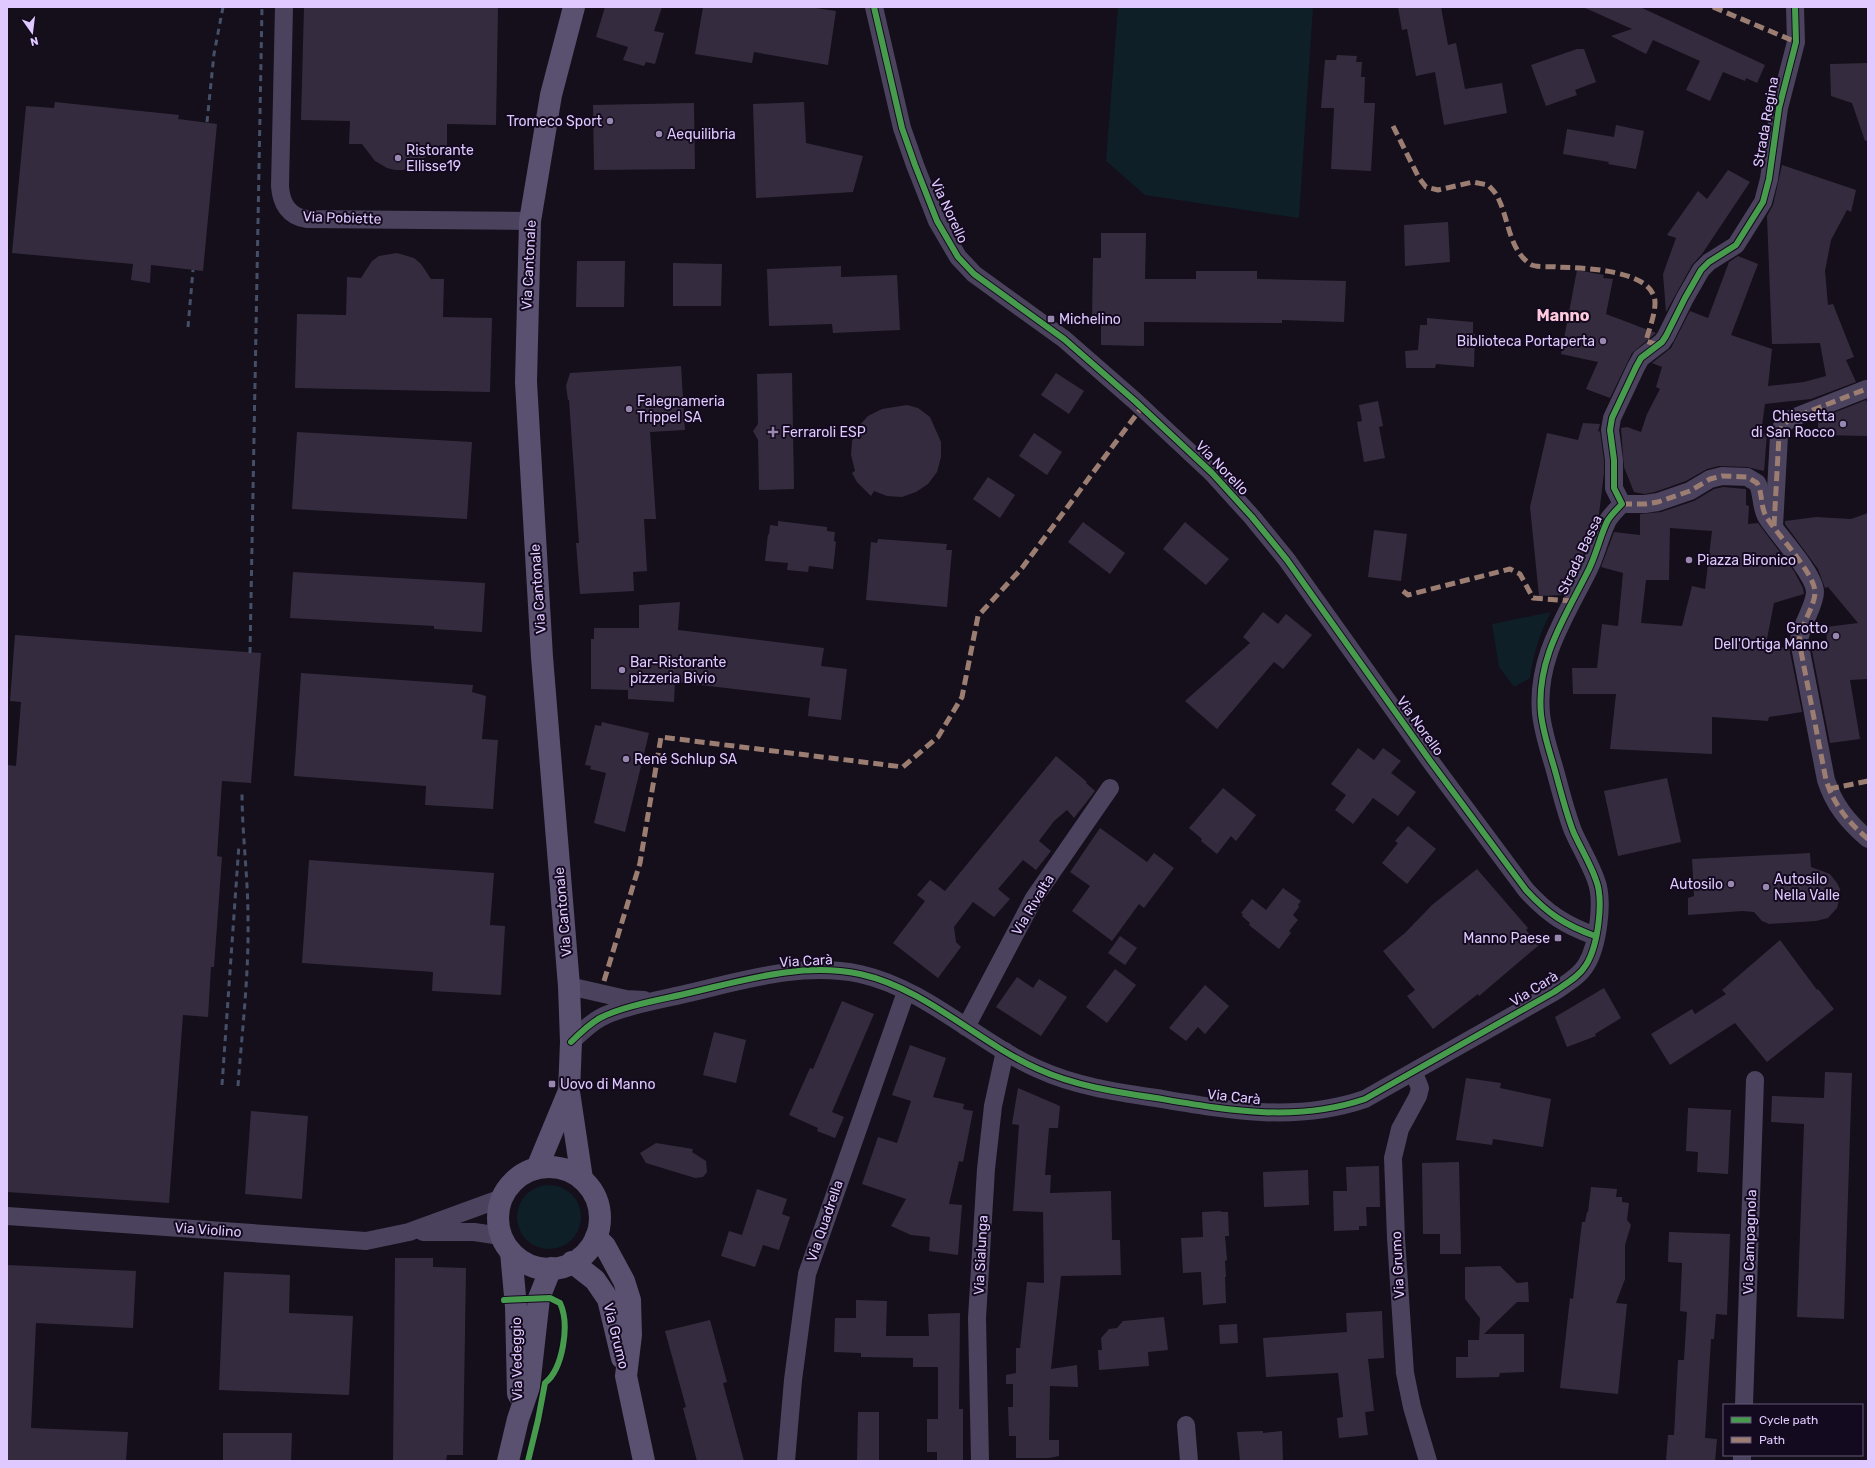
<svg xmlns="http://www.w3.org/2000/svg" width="1875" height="1468" font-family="Rubik,sans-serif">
  <rect width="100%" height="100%" fill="#140f1a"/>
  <g fill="#0e1f28">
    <path d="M1118 7H1313L1299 218 1145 195 1106 161Z"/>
    <path d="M1551 612C1540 633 1533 654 1530 678L1514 687 1499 667 1492 624Z"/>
    <circle cx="549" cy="1217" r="32"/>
  </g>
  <g fill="#342c3e" fill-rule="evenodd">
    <path d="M304 7H498L496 125 447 124V146H435L419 164 403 170H395L387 168 375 161 362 144H349L350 121 301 120Z"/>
    <path d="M605 7H662L654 31 664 33 655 64 646 62 644 66 623 60 628 47 596 37Z"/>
    <path d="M703 7H809L836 11 828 65 754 52 752 63 695 54Z"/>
    <path d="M1398 7H1441L1448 45 1456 43 1465 89 1502 83 1507 113 1444 125 1435 72 1416 76 1407 29 1402 30Z"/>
    <path d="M1583 7H1640L1765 65 1757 83 1746 78 1745 81 1723 72 1710 101 1686 90 1700 61 1653 40 1646 54 1611 36 1632 29Z"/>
    <path d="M1577 49H1584L1596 82 1575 90 1577 95 1546 106 1531 65Z"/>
    <path d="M1337 55 1357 56 1356 62H1362L1361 77H1365L1364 103H1375L1371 171 1331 169 1334 108H1321L1325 60H1336Z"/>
    <path d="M1868 63V140L1865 141 1852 103 1831 96 1830 64Z"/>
    <path d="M55 102 179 115 178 119 217 124 203 271 151 265 150 283 131 280 133 264 12 253 26 106 54 108Z"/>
    <path d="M804 102 806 143 863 156 853 192 756 198 753 104Z"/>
    <path d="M694 103 695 169 594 170 593 105Z"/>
    <path d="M1616 125 1644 131 1636 169 1608 164 1609 162 1563 154 1567 129 1614 137Z"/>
    <path d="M1782 165 1856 190 1851 212 1847 210 1831 240 1825 271 1828 305 1833 304 1854 357 1846 360 1856 382 1811 399 1765 404 1761 433 1767 434 1764 471 1747 467 1719 466 1707 469 1686 481 1655 492 1644 494 1634 492 1624 467 1621 428 1627 427 1641 432 1647 414 1660 389 1656 387 1662 367 1652 363 1671 348 1690 311 1708 318 1729 262 1738 256 1758 264 1731 335 1772 349 1768 386 1804 382 1826 376 1820 343 1772 344 1767 216 1773 205Z"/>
    <path d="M1728 170 1750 182 1702 254 1692 265 1666 312 1663 274 1676 238 1667 235 1698 191 1707 199Z"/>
    <path d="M1448 222 1450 262 1405 266 1404 225Z"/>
    <path d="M1101 233H1146L1145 279H1196V271H1257V279L1346 281 1344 322 1282 320V323L1144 322V346L1101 345V320L1092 319 1093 258H1101Z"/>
    <path d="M397 253 414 258 421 264 431 279H444L443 317 492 318 490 392 295 388 297 314 346 315 347 277 361 278 372 261 379 256Z"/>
    <path d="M577 261H625L624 307H576Z"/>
    <path d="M673 263 722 264 721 306H673Z"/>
    <path d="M841 266V277L897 275 900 330 833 333 832 324 769 326 767 269Z"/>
    <path d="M1577 270 1604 275 1603 278 1613 279 1606 314 1656 333 1632 353 1610 398 1586 389 1598 362 1561 354Z"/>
    <path d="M1427 318 1473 322V334H1475L1474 367 1436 364 1435 368H1406L1405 351 1418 350 1420 325H1427Z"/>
    <path d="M681 366 685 430 650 432 656 519H644L647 571 633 572 634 591 580 594 576 543H579L569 400H568L566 386 570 373Z"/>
    <path d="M792 373 794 489 759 490 758 440 753 431 758 424 757 374Z"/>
    <path d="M1056 373 1084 391 1069 414 1041 395Z"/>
    <path d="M1866 400 1868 405V436L1818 435V419Z"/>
    <path d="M1378 401 1383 426 1379 427 1385 458 1364 462 1357 422 1362 421 1359 405Z"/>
    <path d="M907 405 918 408 930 417 941 442V457L937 472 928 484 916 492 902 497 887 496 874 491 871 496 857 482 852 473 855 471 851 455 852 441 858 427 868 416 882 409Z"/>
    <path d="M1583 423 1600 424 1598 432 1600 431 1604 461V473L1599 514 1579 566 1571 564 1567 590 1564 595 1539 596 1530 507 1547 433 1578 440Z"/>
    <path d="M297 432 472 442 467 519 292 509Z"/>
    <path d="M1034 433 1062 452 1047 475 1019 456Z"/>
    <path d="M988 477 1015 495 1000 518 973 499Z"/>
    <path d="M1723 487 1746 489V505L1749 506 1748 524 1758 523 1794 571 1803 588 1804 594 1774 603 1765 649 1789 647 1802 712 1769 717 1768 721 1712 717V754L1610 749 1616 694H1573L1572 668H1597L1602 624 1618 626 1623 573 1601 567 1614 532 1640 535V514L1661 512 1694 501 1714 489ZM1670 528 1712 531 1705 589 1692 586 1682 626 1641 623 1646 580H1669Z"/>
    <path d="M1868 513V679L1850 680 1860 739 1830 743 1811 646 1827 644 1826 627 1858 623 1828 587 1825 588 1818 569 1785 524V521L1816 517 1851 519Z"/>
    <path d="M778 521 827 527V531L835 532 834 541 836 542 833 569 809 566 808 572 787 570 788 563 765 561 768 534 769 535 770 525 778 526Z"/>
    <path d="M1083 522 1125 553 1110 574 1068 542Z"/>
    <path d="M1185 522 1229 559 1206 585 1163 549Z"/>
    <path d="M1374 530 1407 534 1401 581 1368 577Z"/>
    <path d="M878 539 947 544 946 550H952L947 607 866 600 871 542 877 543Z"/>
    <path d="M293 572 485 583 482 632 434 629V626L290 618Z"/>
    <path d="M680 602 678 630 824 648 821 666 847 669 841 720 808 716 810 698 675 682 674 702 628 699V690L591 689V639H594V628H639V605Z"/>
    <path d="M1263 612 1278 624 1286 614 1312 635 1283 669 1274 662 1217 729 1185 701 1250 643 1243 637Z"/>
    <path d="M15 635 261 653 251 783 222 781 217 856 222 857 214 967H211L208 1017 183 1015 169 1203 7 1192V765L16 766 21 702 10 701Z"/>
    <path d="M301 673 473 685 472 692 486 696 482 739 498 740 493 809 425 805 426 786 294 776Z"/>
    <path d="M602 722 649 733 625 832 594 823 606 773 590 769 591 766 585 765 595 725 601 726Z"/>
    <path d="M1358 748 1374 760 1383 748 1401 761 1391 773 1416 792 1398 816 1373 798 1353 824 1335 810 1346 795 1331 784Z"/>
    <path d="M1056 756 1087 782 1086 783 1095 791 1074 818 1067 810 1054 821 1039 841 1051 851 1036 870 1023 860 998 889 1010 899 994 917 973 902 954 927 956 942 961 947 938 978 893 943 925 901 917 895 930 880 945 891Z"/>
    <path d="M1667 778 1681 842 1618 856 1604 791Z"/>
    <path d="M1223 788 1256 815 1236 841 1231 836 1217 854 1201 841 1202 839 1189 828Z"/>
    <path d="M1408 826 1436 849 1407 884 1382 863 1398 843 1395 841Z"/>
    <path d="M1100 828 1147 862 1154 853 1174 868 1144 908 1139 904 1112 941 1072 911 1090 886 1070 872Z"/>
    <path d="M1810 853 1811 867 1830 874 1837 883 1840 889V896L1837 908 1828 918 1816 921 1769 924 1762 921 1754 912 1742 911 1688 915V898L1694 896 1692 859Z"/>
    <path d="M309 860 494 873 490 925 505 926 501 995 432 991 433 972 302 963Z"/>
    <path d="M1477 869 1528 928 1526 930 1539 945 1479 996 1478 994 1433 1029 1407 996 1415 990 1383 951 1405 933 1432 905Z"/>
    <path d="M1283 888 1301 901 1298 905 1299 907 1293 915 1298 920 1289 931 1291 933 1279 949 1249 925 1250 923 1242 916 1243 914 1241 913 1252 899 1266 910Z"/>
    <path d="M1120 936 1137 948 1125 965 1108 953Z"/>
    <path d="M1780 940 1817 990 1818 989 1834 1009 1767 1062 1735 1023 1670 1065 1651 1034 1692 1009 1695 1014 1726 994 1722 990Z"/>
    <path d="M1115 969 1136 985 1107 1023 1086 1007Z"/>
    <path d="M1017 977 1033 988 1039 979 1067 997 1041 1036 996 1007Z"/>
    <path d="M1205 985 1229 1006 1205 1034 1198 1027 1186 1041 1169 1028Z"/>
    <path d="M1604 988 1621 1018 1595 1034 1596 1036 1567 1047 1555 1017Z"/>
    <path d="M842 1001 874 1014 832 1112 844 1117 835 1138 817 1131 818 1128 789 1115 810 1068 813 1069Z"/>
    <path d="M714 1032 746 1040 736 1083 703 1075Z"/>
    <path d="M910 1045 946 1058 933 1097 964 1104 963 1109 973 1111 963 1162 959 1161 949 1204 962 1205 958 1255 929 1251 930 1237 911 1235 891 1226 906 1199 862 1184 878 1137 897 1143 911 1101 892 1095Z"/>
    <path d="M1825 1072 1852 1073 1844 1319 1797 1317 1804 1124 1771 1122 1772 1096 1824 1098Z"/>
    <path d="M1466 1078 1501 1083 1500 1088 1551 1099 1543 1147 1493 1139 1492 1145 1456 1140Z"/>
    <path d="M1018 1088 1060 1106 1058 1128H1049L1045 1175H1051L1050 1193 1111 1191 1112 1240H1120L1121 1275 1061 1276 1051 1369 1077 1365 1078 1387 1050 1386 1049 1440H1059V1456L1049 1458H1016V1436H1009L1008 1407H1013V1384H1006V1375L1016 1373V1348H1020L1027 1282 1044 1283 1043 1212 1013 1211 1019 1125 1012 1124Z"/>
    <path d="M1688 1108 1731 1110 1728 1174 1697 1172 1698 1152 1686 1151Z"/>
    <path d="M251 1111 308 1116 302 1199 245 1194Z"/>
    <path d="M656 1143 693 1149 692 1152 706 1161 707 1172 703 1177 695 1178 646 1163 640 1153Z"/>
    <path d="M1459 1162 1461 1254H1440V1234H1423L1422 1163Z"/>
    <path d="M1379 1166 1380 1207H1366L1367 1226H1359V1230L1334 1231 1333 1191H1347L1346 1167Z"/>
    <path d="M1308 1170 1309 1205 1264 1207 1263 1172Z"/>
    <path d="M1591 1187 1617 1189 1616 1197H1622V1202L1629 1203 1627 1220 1631 1225 1625 1245V1279L1616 1303 1627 1304 1618 1394 1560 1388 1570 1298 1573 1299 1582 1222H1585L1587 1212H1588Z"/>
    <path d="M757 1189 787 1199 782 1214 790 1217 779 1250 763 1245 755 1267 721 1256 729 1231 742 1235Z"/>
    <path d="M1221 1211V1212H1228L1229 1236H1225L1227 1260 1225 1261 1226 1277H1225L1226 1303 1203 1305 1201 1272 1183 1273 1181 1238 1203 1237 1202 1212Z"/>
    <path d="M1669 1232 1730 1234 1727 1315 1716 1314 1714 1339H1711L1705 1438 1717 1439 1715 1461H1666L1668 1435H1674L1678 1360H1684L1687 1312 1680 1311 1682 1263 1668 1262Z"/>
    <path d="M395 1258H433V1267L466 1268 463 1455H447L446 1461H393Z"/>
    <path d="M7 1265 136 1271 133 1328 36 1323 31 1428 128 1432 126 1461H7Z"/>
    <path d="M1500 1266 1517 1283 1528 1282 1529 1302H1517L1484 1334H1524V1372L1500 1373 1499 1377 1456 1378V1357H1468V1340H1479L1480 1318 1465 1299V1267Z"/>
    <path d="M224 1272 290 1275 289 1313 353 1316 349 1395 219 1390Z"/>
    <path d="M856 1300 887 1301 886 1336H929L928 1314 960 1313 959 1409H963V1461H937V1452H927V1419H938V1367H913V1358L861 1357V1353L834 1352 835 1318H856Z"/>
    <path d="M1382 1311 1384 1358 1368 1359 1374 1411 1365 1412 1368 1435 1339 1438 1337 1418 1343 1417 1338 1373 1266 1377 1263 1338 1347 1332 1346 1313Z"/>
    <path d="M1164 1317 1168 1350 1148 1352 1149 1366 1099 1370 1098 1350H1102L1101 1338 1109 1329 1117 1328 1123 1321Z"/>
    <path d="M710 1320 727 1382 723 1383 744 1461H697L683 1408 686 1407 665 1331Z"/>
    <path d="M1237 1324 1238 1343 1220 1344 1219 1325Z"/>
    <path d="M858 1412H879V1461H857Z"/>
    <path d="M1263 1431V1433L1282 1431 1283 1461H1240L1237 1432Z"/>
    <path d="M223 1433H292L291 1461H223Z"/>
  </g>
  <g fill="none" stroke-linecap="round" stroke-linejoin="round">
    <g stroke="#4b425d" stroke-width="18">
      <path d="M284 7 280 186C281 203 289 217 307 219L530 221"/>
      <path d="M874 7 902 128 915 165 937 221 958 257 974 274 1064 339 1135 401 1212 473 1252 517 1287 560 1431 762 1526 890C1548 914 1565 925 1595 936"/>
      <path d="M1622 504H1645L1658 502 1690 491 1710 479 1722 476 1747 477 1757 483C1763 493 1760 507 1767 518 1777 534 1815 574 1815 592 1815 606 1801 624 1799 641L1826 780C1834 805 1848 822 1868 839"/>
      <path d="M1774 526 1779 436 1782 426 1790 419 1866 389"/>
      <path d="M569 986 626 999 644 1000"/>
      <path d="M966 1027 1034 898 1110 788"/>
      <path d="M571 1042C580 1033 589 1024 600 1018 622 1006 664 999 689 993 745 980 802 962 860 974 927 989 977 1042 1038 1069 1075 1086 1116 1092 1156 1098 1227 1110 1295 1123 1365 1099L1554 992C1565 984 1579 977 1586 965 1598 946 1604 900 1596 880 1590 863 1580 847 1573 831 1565 810 1560 788 1554 767 1549 750 1543 732 1541 714 1536 660 1564 619 1587 573 1596 557 1600 535 1608 520 1612 514 1617 509 1622 504L1614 488V460L1610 430 1612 418 1636 367 1641 358 1662 342 1666 336 1685 298 1701 270 1709 262 1736 245 1763 202 1769 179 1779 108 1796 42 1795 7"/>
      <path d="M1414 1073 1420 1088 1418 1096 1400 1129 1393 1158 1396 1238 1405 1373 1412 1407 1428 1461"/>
      <path d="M7 1216 366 1241 409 1232 502 1198"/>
      <path d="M423 1232H474L501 1236"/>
      <path d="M1744 1405 1755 1080"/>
      <path d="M1186 1425 1189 1461"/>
      <path d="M786 1461 793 1380 807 1274 906 992"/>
      <path d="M980 1461 977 1318 986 1169 993 1106 1005 1051"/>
      <path d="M1742 1461V1455"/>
    </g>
    <g stroke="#5a506f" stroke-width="22">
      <path d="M569 1092 582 1179"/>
      <circle cx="549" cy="1218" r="51"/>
      <path d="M537 1168 569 1091 571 1042 569 986 542 657 526 382 530 221 551 95 574 7"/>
      <path d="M596 1237 605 1246 624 1281 630 1300 631 1335 626 1376 644 1461"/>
      <path d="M511 1252 516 1307 518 1394"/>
      <path d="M572 1262 595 1280 608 1299 622 1358"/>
      <path d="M508 1461 518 1419 529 1387 539 1298 551 1268"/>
    </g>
    <g stroke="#464f68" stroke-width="3" stroke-dasharray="6 5" stroke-linecap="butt">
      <path d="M207 122 214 54 223 7"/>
      <path d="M188 327 193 270"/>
      <path d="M250 653 262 7"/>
      <path d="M222 1085 239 844"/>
      <path d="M238 1086C242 1031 249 975 248 919 248 876 242 834 242 792"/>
    </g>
    <g stroke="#9b7d72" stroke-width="5" stroke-dasharray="10 5" stroke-linecap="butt">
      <path d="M1713 7 1796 42V45"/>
      <path d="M1393 126 1419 178 1426 187 1438 190 1473 182 1488 185C1492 189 1497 194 1499 200 1509 221 1509 249 1530 264 1536 268 1550 266 1557 267 1581 268 1655 269 1655 303 1655 315 1649 329 1646 341L1658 345"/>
      <path d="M1622 504H1645L1658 502 1690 491 1710 479 1722 476 1747 477 1757 483C1763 493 1760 507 1767 518 1777 534 1815 574 1815 592 1815 606 1801 624 1799 641L1826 780C1834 805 1848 822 1868 839"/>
      <path d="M1774 526 1779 436 1782 426 1790 419 1866 389"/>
      <path d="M1403 591 1408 595 1510 569 1520 574 1533 598 1571 601"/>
      <path d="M1829 789 1868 781"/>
      <path d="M604 981 640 863 661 737 903 767 938 737 962 697 978 616 1022 568 1142 407"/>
    </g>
    <g stroke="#140a1f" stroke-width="8">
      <g id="cycleway">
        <path d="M874 7 902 128 915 165 937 221 958 257 974 274 1064 339 1135 401 1212 473 1252 517 1287 560 1431 762 1526 890C1548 914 1565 925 1595 936"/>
        <path d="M571 1042C580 1033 589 1024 600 1018 622 1006 664 999 689 993 745 980 802 962 860 974 927 989 977 1042 1038 1069 1075 1086 1116 1092 1156 1098 1227 1110 1295 1123 1365 1099L1554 992C1565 984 1579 977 1586 965 1598 946 1604 900 1596 880 1590 863 1580 847 1573 831 1565 810 1560 788 1554 767 1549 750 1543 732 1541 714 1536 660 1564 619 1587 573 1596 557 1600 535 1608 520 1612 514 1617 509 1622 504L1614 488V460L1610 430 1612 418 1636 367 1641 358 1662 342 1666 336 1685 298 1701 270 1709 262 1736 245 1763 202 1769 179 1779 108 1796 42 1795 7"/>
        <path d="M504 1300 550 1298 560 1303C570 1324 563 1369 545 1383L538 1420 528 1461"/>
      </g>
    </g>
    <use href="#cycleway" stroke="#469c4c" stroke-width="6"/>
  </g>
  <g fill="#9888af" stroke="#140a1f" stroke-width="1.5">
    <circle cx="610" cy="121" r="4"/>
    <circle cx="659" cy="134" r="4"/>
    <circle cx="398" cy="158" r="4"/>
    <rect x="1047" y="315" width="8" height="8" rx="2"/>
    <circle cx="1603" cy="341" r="4"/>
    <circle cx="629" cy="409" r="4"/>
    <circle cx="1843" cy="424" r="4"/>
    <path d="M771 426h4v4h4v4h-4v4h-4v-4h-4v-4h4z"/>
    <circle cx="1689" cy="560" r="4"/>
    <circle cx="1836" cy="636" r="4"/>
    <circle cx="622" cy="670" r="4"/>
    <circle cx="626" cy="759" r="4"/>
    <circle cx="1731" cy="884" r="4"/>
    <circle cx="1766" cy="887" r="4"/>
    <rect x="1554" y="934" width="8" height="8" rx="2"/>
    <rect x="548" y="1080" width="8" height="8" rx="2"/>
  </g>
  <g text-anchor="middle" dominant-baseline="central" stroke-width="4" stroke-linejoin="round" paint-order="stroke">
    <g font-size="14" fill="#dfc9ff" stroke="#140a1f" text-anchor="start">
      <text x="602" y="121" text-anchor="end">Tromeco Sport</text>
      <text x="667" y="134">Aequilibria</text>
      <text x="406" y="150">Ristorante<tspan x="406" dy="16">Ellisse19</tspan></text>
      <text x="1059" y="319">Michelino</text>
      <text x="1595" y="341" text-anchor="end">Biblioteca Portaperta</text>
      <text x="637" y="401">Falegnameria<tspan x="637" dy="16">Trippel SA</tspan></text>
      <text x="1835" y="416" text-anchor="end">Chiesetta<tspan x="1835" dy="16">di San Rocco</tspan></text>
      <text x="782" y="432">Ferraroli ESP</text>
      <text x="1697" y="560">Piazza Bironico</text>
      <text x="1828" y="628" text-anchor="end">Grotto<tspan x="1828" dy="16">Dell'Ortiga Manno</tspan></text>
      <text x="630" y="662">Bar-Ristorante<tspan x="630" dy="16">pizzeria Bivio</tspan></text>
      <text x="634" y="759">René Schlup SA</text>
      <text x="1774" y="879">Autosilo<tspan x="1774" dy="16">Nella Valle</tspan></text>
      <text x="1723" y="884" text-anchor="end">Autosilo</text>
      <text x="1550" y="938" text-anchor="end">Manno Paese</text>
      <text x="560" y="1084">Uovo di Manno</text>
    </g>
    <g font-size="14" fill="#dfc9ff" stroke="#140a1f">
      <text transform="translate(1766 122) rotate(-80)">Strada Regina</text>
      <text transform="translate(949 211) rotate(65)">Via Norello</text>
      <text transform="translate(342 218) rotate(2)">Via Pobiette</text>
      <text transform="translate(529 265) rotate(-87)">Via Cantonale</text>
      <text transform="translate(1222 468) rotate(46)">Via Norello</text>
      <text transform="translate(1580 555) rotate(-65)">Strada Bassa</text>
      <text transform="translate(538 589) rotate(-94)">Via Cantonale</text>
      <text transform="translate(1420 726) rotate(54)">Via Norello</text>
      <text transform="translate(1033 905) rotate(-59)">Via Rivalta</text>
      <text transform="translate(563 912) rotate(-95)">Via Cantonale</text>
      <text transform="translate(806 961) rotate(-3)">Via Carà</text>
      <text transform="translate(1534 989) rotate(-32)">Via Carà</text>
      <text transform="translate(1234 1097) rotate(6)">Via Carà</text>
      <text transform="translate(825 1221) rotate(-71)">Via Quadrella</text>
      <text transform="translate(208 1230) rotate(4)">Via Violino</text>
      <text transform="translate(1750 1242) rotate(-88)">Via Campagnola</text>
      <text transform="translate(981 1255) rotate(-87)">Via Sialunga</text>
      <text transform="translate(1398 1265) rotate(-93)">Via Grumo</text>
      <text transform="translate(616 1336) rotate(76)">Via Grumo</text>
      <text transform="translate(517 1359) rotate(-91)">Via Vedeggio</text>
    </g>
    <g font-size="16" font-weight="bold" fill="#ffcbdc" stroke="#140a1f">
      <text x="1563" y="315">Manno</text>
    </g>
  </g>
  <rect width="1875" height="1468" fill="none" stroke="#dfc9ff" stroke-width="16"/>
  <rect x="1723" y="1404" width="140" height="52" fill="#140a1f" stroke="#655679"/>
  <rect x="1731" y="1417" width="20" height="6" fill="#469c4c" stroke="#655679"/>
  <text x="1759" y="1424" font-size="12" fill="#dfc9ff">Cycle path</text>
  <rect x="1731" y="1437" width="20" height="6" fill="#9b7d72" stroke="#655679"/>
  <text x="1759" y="1444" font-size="12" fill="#dfc9ff">Path</text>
  <g transform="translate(32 32) rotate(166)" stroke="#140a1f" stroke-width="3" paint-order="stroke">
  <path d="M0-3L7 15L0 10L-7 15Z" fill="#dfc9ff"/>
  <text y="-6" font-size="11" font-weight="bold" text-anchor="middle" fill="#dfc9ff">N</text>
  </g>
</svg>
